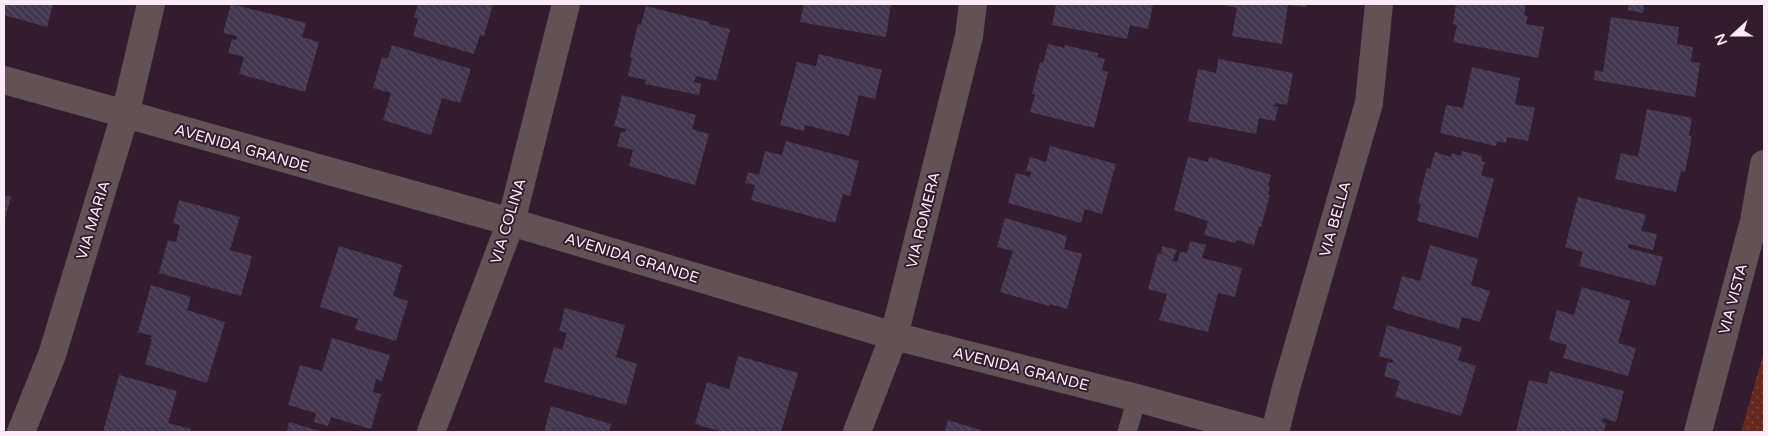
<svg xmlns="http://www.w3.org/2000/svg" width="1768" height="436" font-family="'Varela Round',sans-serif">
  <defs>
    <pattern id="grass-dots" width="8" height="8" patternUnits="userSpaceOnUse" patternTransform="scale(1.25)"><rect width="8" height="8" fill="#652a1d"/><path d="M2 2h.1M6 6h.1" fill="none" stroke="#7c493e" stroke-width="1.8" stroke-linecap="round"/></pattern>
    <pattern id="building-back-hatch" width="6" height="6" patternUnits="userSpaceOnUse" patternTransform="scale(1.25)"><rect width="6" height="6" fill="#433650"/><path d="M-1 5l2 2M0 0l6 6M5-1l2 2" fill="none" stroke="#564a61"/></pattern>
  </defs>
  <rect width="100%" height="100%" fill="#331c2e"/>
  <path fill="url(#grass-dots)" d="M1764 352V432H1741Z"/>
  <g fill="url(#building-back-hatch)">
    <path d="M4 4H53L47 27 4 15Z"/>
    <path d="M231 4 306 23 302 37 319 42 305 92 239 74 244 57 228 53 232 39 236 40 237 36 223 33Z"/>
    <path d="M418 4H493L484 36 480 35 474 54 413 36 418 19 414 17Z"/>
    <path d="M804 4H891L886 37 800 22Z"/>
    <path d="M1056 4H1153L1148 29 1130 25 1127 39 1052 25Z"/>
    <path d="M1220 4H1306V7L1288 5 1282 44 1232 36 1237 8Z"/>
    <path d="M1456 4H1526L1524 15 1528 16 1526 24 1544 27 1538 58 1453 42 1457 25 1453 24Z"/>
    <path d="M1629 4H1644L1643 13 1628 10Z"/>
    <path d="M646 6 709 22V24L730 29 716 81 696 76 694 82 701 84 699 95 645 84 646 80 628 76 632 58 630 57 638 24 641 25Z"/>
    <path d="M1611 17 1679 27 1677 44 1693 47 1691 62 1700 63 1695 97 1594 80 1595 70 1603 72Z"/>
    <path d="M1048 44 1064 48 1065 45 1098 53 1097 57 1105 59 1102 70 1108 72 1094 128 1030 112 1035 95 1032 94 1040 62 1043 63Z"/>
    <path d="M392 45 471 69 460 103 442 98 431 135 383 120 391 93 373 88 382 57 388 58Z"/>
    <path d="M819 54 882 70 875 99 859 95 849 136 805 125 804 131 780 125 797 62 816 66Z"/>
    <path d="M1218 59 1293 73 1287 105 1275 103 1274 106 1278 107 1275 121 1259 118 1256 134 1188 121 1198 69 1216 73Z"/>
    <path d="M1472 67 1520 78 1515 104 1535 108 1528 141 1507 137 1506 143 1497 141 1496 146 1440 133 1446 105 1463 108Z"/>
    <path d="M622 95 696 115 692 129 709 134 695 185 629 166 633 150 617 146 621 132H625L626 129 614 126Z"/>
    <path d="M1647 109 1692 118 1689 136H1691V142L1685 172 1681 171 1676 192 1615 179 1621 153 1638 157Z"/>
    <path d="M786 141 859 161 850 196 843 194 835 223 751 200 755 185 745 183 748 172 759 175 765 151 782 155Z"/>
    <path d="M1050 146 1116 164 1102 214 1085 209 1081 223 1008 203 1016 173 1030 177 1031 172 1026 171 1030 157 1046 162Z"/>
    <path d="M1462 151 1482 156 1481 161 1485 162 1481 175 1494 179 1478 238 1417 221 1421 204 1418 203 1426 171 1427 168 1430 169 1435 152 1451 157 1452 153 1461 156Z"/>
    <path d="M1188 157 1208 162 1209 157 1271 175 1268 186 1270 187 1268 195H1270L1261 227H1259L1254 245 1237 240 1235 243 1204 235 1208 221 1174 210Z"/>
    <path d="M4 195 11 197 4 221Z"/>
    <path d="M1578 197 1646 215 1641 231 1657 234 1653 250 1629 244 1628 248 1663 257 1655 286 1579 266 1583 252 1565 247Z"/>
    <path d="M179 200 240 217 230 250 252 256 241 296 159 273 168 240 176 242 180 225 173 223Z"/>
    <path d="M1005 218 1067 236 1064 249 1082 254 1067 309 1050 304 1049 306 1000 292 1013 251 997 247Z"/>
    <path d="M1190 241 1206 245 1202 258 1242 268 1235 297 1218 293 1208 332 1159 320 1167 294 1148 289 1158 253 1171 257 1161 253 1162 246 1177 250 1172 261 1177 262 1180 252 1187 253Z"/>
    <path d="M1430 245 1478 259 1471 285 1490 291 1480 322 1462 317 1459 329 1393 309 1402 276 1420 281Z"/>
    <path d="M339 246 402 265 393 296 408 301 396 341 355 329 358 319 320 307Z"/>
    <path d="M151 285 191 297 187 310 225 322 207 383 145 364 152 339H150L152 336 138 332Z"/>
    <path d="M1582 287 1630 301 1618 343 1636 348 1628 376 1563 358 1567 345 1549 340 1557 310 1574 315Z"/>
    <path d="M565 308 625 325 616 357 637 364 626 405 544 382 554 347 562 350 567 333 559 331Z"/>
    <path d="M1387 325 1462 347 1458 360 1476 366 1461 416 1395 397 1400 381 1384 376 1388 362 1392 363 1393 360 1379 356Z"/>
    <path d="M332 338 390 355 382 381 376 379 373 392 381 394 371 429 331 417 328 426 314 422 316 413 288 405 300 365 322 371Z"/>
    <path d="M738 356 798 373 781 432H723L695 424 707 382 729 389Z"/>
    <path d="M1550 371 1624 391 1616 422 1603 418 1602 422 1606 423 1604 432 1516 431 1529 380 1547 384Z"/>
    <path d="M119 375 177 391 168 423 191 429 190 432H103Z"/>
    <path d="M551 406 611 424 609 432H544Z"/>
    <path d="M948 420 987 432H945Z"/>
    <path d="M289 422 323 432H287Z"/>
  </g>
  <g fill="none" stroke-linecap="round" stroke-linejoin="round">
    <path stroke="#615255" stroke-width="19" d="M1127 432 1137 398"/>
    <g stroke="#615255" stroke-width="28">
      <path d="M4 80 511 222 894 336 1137 398 1260 432"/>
      <path d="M21 432 52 355 125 115 151 4"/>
      <path d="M431 432 511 222 566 4"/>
      <path d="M857 432 894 336 969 36 973 4"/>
      <path d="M1275 432 1286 388 1369 103 1379 4"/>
      <path d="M1698 432 1754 221 1764 164"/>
    </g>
  </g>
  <g text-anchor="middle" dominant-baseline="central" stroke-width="4" stroke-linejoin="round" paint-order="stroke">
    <g font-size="15" fill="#fbebf6" stroke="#331c2e">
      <text transform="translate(242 148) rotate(16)">AVENIDA GRANDE</text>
      <text transform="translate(1335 219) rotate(-74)">VIA BELLA</text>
      <text transform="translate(93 220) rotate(-73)">VIA MARIA</text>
      <text transform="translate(923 220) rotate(-76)">VIA ROMERA</text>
      <text transform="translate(508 221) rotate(-73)">VIA COLINA</text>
      <text transform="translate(632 258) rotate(17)">AVENIDA GRANDE</text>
      <text transform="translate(1733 299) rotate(-75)">VIA VISTA</text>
      <text transform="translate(1021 369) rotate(14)">AVENIDA GRANDE</text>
    </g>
  </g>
  <rect width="1768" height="436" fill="none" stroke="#fbebf6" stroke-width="10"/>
  <g transform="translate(1733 35) rotate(249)" stroke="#331c2e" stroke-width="4" paint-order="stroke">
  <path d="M0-4L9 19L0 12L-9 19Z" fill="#fbebf6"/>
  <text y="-8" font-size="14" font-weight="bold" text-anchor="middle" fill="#fbebf6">N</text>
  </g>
</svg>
